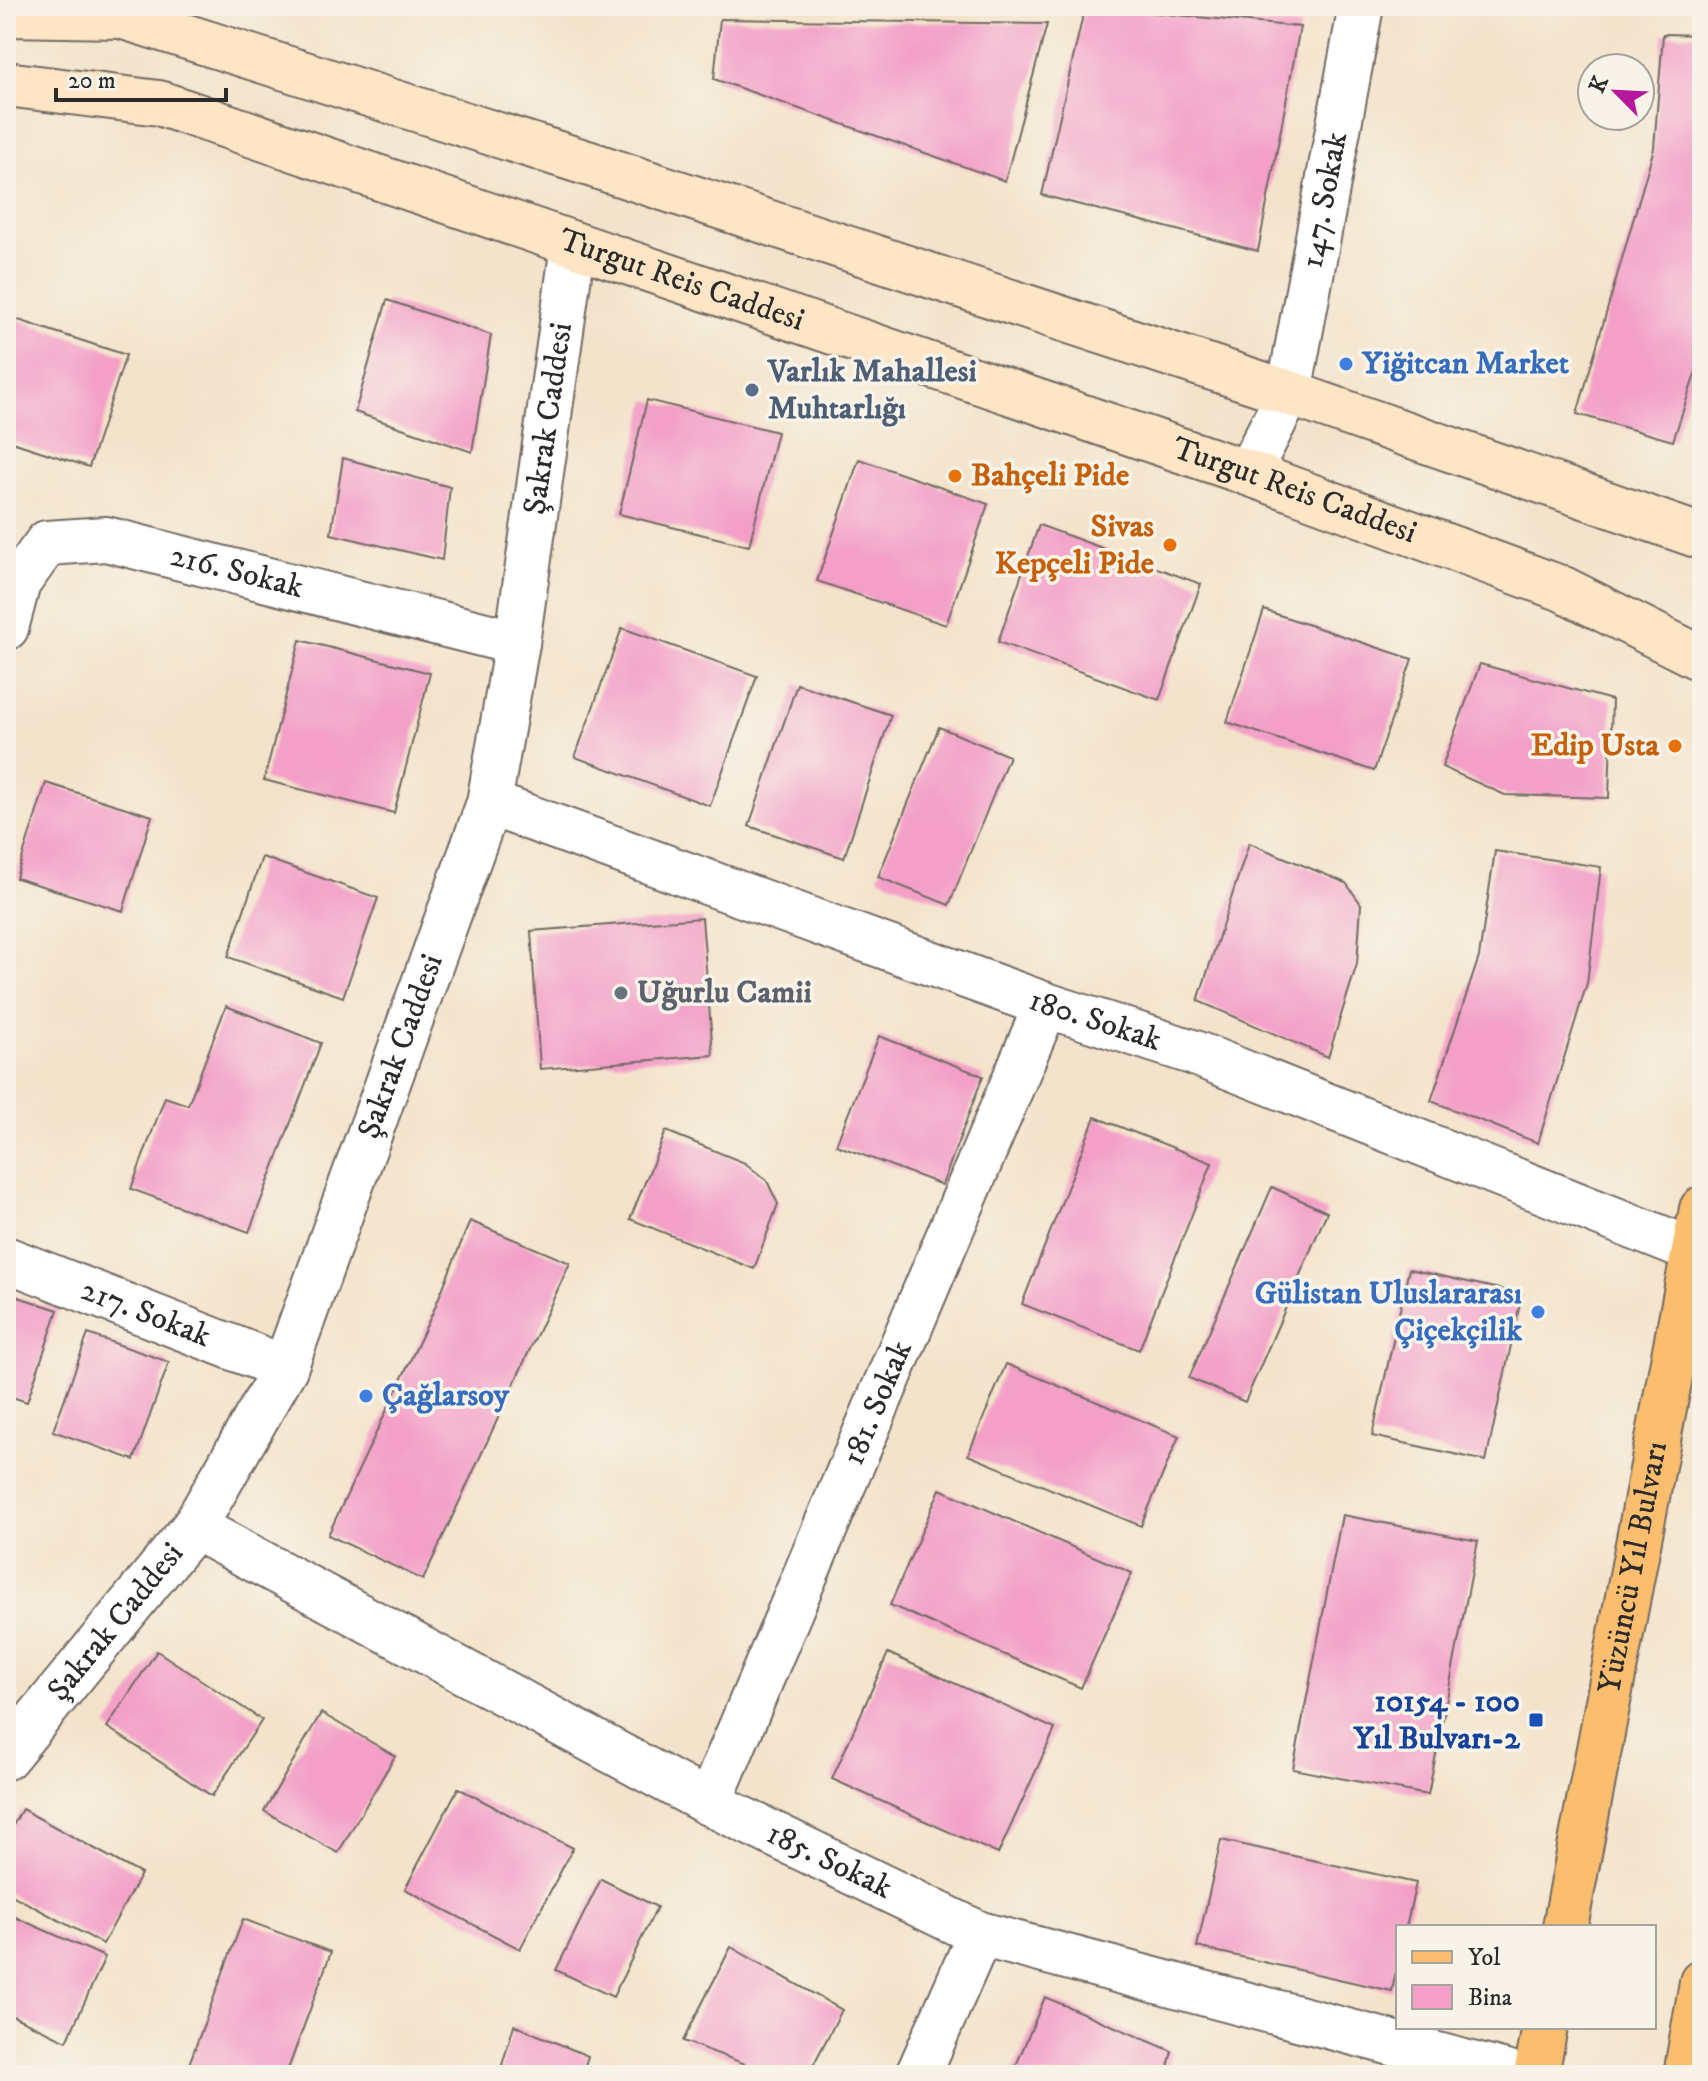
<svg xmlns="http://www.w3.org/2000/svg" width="1708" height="2081" font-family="'IM FELL DW Pica',serif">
  <rect width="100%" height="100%" fill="#f7f3e8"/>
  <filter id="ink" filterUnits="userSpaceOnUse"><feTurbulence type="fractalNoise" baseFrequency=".0125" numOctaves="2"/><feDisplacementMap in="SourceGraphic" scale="16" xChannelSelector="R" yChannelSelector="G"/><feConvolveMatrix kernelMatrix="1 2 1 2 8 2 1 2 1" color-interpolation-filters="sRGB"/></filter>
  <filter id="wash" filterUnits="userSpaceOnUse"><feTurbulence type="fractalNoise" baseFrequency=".006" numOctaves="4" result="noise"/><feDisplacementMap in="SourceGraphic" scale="32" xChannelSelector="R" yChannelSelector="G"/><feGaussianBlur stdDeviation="1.8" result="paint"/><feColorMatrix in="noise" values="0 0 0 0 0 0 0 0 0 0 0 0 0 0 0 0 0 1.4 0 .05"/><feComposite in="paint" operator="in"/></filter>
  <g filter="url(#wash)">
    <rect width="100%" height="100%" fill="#f4e3cb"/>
    <g id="blocks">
      <g fill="#f39fc7">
        <path d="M1085 6 1300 27 1258 251 1042 195Z"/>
        <path d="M720 19 1047 24 1005 181 714 79Z"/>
        <path d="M1663 34 1702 35V353L1673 441 1577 414 1654 148Z"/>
        <path d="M387 300 491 335 472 452 355 412Z"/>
        <path d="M6 316 126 355 89 467 6 440 13 413 6 411Z"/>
        <path d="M647 400 777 432 749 546 619 514Z"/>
        <path d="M343 458 450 487 442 560 331 534Z"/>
        <path d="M859 459 988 504 946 625 817 581Z"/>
        <path d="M1039 525 1201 584 1159 700 998 642Z"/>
        <path d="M1264 610 1412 659 1374 771 1227 722Z"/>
        <path d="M622 628 757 676 710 806 575 757Z"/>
        <path d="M300 640 430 673 394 813 264 780Z"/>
        <path d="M1480 664 1612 700 1609 798 1505 795 1442 767Z"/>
        <path d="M797 684 891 715 844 858 749 826Z"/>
        <path d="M939 727 1009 756 949 905 878 877Z"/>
        <path d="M46 783 152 816 123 911 16 878Z"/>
        <path d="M1249 843 1346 883 1361 904 1357 964 1328 1057 1198 1001Z"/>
        <path d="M1495 851 1601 867 1587 983 1538 1143 1431 1101 1479 957Z"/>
        <path d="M262 857 378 898 343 997 228 957Z"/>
        <path d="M702 918 713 1055 540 1069 531 931Z"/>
        <path d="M226 1006 321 1043 249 1232 131 1189 165 1097 188 1105Z"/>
        <path d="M879 1036 983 1076 942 1185 836 1145Z"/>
        <path d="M1095 1117 1212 1163 1139 1350 1022 1304Z"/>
        <path d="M666 1131 745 1163 767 1181 778 1204 754 1269 630 1219Z"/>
        <path d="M1272 1187 1327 1212 1245 1402 1189 1378Z"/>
        <path d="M470 1221 570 1263 423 1580 328 1535 433 1312Z"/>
        <path d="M1409 1269 1522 1294 1486 1461 1372 1436Z"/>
        <path d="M6 1293 58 1310 27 1402 6 1395Z"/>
        <path d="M88 1334 169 1362 134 1460 53 1431Z"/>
        <path d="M1006 1364 1179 1436 1141 1526 968 1455Z"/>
        <path d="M940 1489 1132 1573 1081 1688 890 1605Z"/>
        <path d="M1342 1515 1478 1541 1428 1795 1293 1769Z"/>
        <path d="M157 1651 262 1720 212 1796 107 1727Z"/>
        <path d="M888 1653 1055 1729 998 1854 832 1779Z"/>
        <path d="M321 1713 395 1756 338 1853 264 1811Z"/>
        <path d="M458 1788 573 1848 520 1949 405 1889Z"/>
        <path d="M22 1809 141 1874 103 1944 6 1892V1838Z"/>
        <path d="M1221 1840 1416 1883 1406 1927H1398V1962L1392 1991 1197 1947Z"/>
        <path d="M601 1879 657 1907 613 1997 556 1970Z"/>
        <path d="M6 1913 105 1957 67 2041 6 2013Z"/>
        <path d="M243 1919 331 1952 286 2075H185Z"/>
        <path d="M731 1947 842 2010 808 2075H775L683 2041Z"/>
        <path d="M1045 1997 1172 2051 1166 2075H1012Z"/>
        <path d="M514 2025 588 2056 582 2075H499Z"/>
      </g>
    </g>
  </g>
  <g filter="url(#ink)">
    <use href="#blocks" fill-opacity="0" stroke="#716b63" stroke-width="2"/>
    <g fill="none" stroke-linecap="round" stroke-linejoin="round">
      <g stroke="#716b63" stroke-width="48">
        <g id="minor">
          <path id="s1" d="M1248 473 1289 393 1361 6"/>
          <path id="s2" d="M6 628 18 583 47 543 106 539 517 643"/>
          <path id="s3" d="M489 803 1046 1005 1192 1052 1694 1251"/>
          <path id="s4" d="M6 1259 285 1368"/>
          <path id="s5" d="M194 1527 709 1803 980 1934 1513 2075"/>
          <path id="s6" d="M709 1803 1046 1005"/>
          <path d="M918 2075 980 1934"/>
        </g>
      </g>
      <g stroke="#716b63" stroke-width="48">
        <g id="tertiary">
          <path id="s7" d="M6 1757 194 1527 285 1368 489 803 517 643 573 246"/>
        </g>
      </g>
      <g stroke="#716b63" stroke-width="48">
        <g id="secondary">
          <path d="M6 14 121 16 590 164 1289 393 1702 537"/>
          <path id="s8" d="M6 84 159 103 1248 473 1563 589 1702 659"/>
        </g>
      </g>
      <g stroke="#716b63" stroke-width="48">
        <g id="primary">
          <path id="s9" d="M1565 1927 1702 1209"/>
          <path d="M1536 2075 1545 2027"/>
          <path d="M1686 2075 1702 1982"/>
        </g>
      </g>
      <use href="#minor" stroke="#fff" stroke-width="44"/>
      <use href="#tertiary" stroke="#fff" stroke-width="44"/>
      <use href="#secondary" stroke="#fde5c5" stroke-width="44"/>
      <use href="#primary" stroke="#fbbe6e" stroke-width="44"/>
    </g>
  </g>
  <g fill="#3f7fe0" stroke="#f7f3e8" stroke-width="3">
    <circle cx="1346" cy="364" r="8"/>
    <circle cx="1538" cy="1312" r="8"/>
    <circle cx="366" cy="1396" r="8"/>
  </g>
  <circle fill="#5c6f8a" stroke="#f7f3e8" stroke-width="3" cx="752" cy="390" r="8"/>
  <g fill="#e8710a" stroke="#f7f3e8" stroke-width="3">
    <circle cx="955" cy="476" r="8"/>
    <circle cx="1170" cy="545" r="8"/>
    <circle cx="1675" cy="746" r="8"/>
  </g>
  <circle fill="#6b7280" stroke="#f7f3e8" stroke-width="3" cx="621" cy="993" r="8"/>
  <rect fill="#1a4fb4" stroke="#f7f3e8" stroke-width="3" x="1528" y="1712" width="16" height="16" rx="4"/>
  <g text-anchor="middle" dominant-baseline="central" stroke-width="7" stroke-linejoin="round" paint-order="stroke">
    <g font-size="32" fill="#2b2b2b" stroke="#f7f3e8">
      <text stroke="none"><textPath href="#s1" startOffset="286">147. Sokak</textPath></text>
      <text stroke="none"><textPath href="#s8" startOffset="706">Turgut Reis Caddesi</textPath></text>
      <text stroke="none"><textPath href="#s7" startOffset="1470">Şakrak Caddesi</textPath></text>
      <text stroke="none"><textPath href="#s8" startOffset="1354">Turgut Reis Caddesi</textPath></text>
      <text stroke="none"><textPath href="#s2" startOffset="290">216. Sokak</textPath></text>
      <text stroke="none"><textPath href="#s3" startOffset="644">180. Sokak</textPath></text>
      <text stroke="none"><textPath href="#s7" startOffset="822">Şakrak Caddesi</textPath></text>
      <text stroke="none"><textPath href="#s4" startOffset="150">217. Sokak</textPath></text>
      <text stroke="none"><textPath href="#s6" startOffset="434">181. Sokak</textPath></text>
      <text stroke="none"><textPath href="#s9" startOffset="366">Yüzüncü Yıl Bulvarı</textPath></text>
      <text stroke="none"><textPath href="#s7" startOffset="174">Şakrak Caddesi</textPath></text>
      <text stroke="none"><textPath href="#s5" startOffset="718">185. Sokak</textPath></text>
    </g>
    <g font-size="32" font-weight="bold" fill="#366cbe" stroke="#f7f3e8" text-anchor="start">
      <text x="1362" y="364">Yiğitcan Market</text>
      <text x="1522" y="1294" text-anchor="end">Gülistan Uluslararası<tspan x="1522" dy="37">Çiçekçilik</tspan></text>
      <text x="382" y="1396">Çağlarsoy</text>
    </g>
    <g font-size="32" font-weight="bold" fill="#4e5e75" stroke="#f7f3e8" text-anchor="start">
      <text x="768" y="372">Varlık Mahallesi<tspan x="768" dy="37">Muhtarlığı</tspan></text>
    </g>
    <g font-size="32" font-weight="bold" fill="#c56008" stroke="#f7f3e8" text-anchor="end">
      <text x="971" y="476" text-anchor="start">Bahçeli Pide</text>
      <text x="1154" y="527">Sivas<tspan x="1154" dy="37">Kepçeli Pide</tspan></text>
      <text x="1659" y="746">Edip Usta</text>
    </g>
    <g font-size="32" font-weight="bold" fill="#5b616d" stroke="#f7f3e8" text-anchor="start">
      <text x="637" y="993">Uğurlu Camii</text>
    </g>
    <g font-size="32" font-weight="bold" fill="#164399" stroke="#f7f3e8" text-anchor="end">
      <text x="1520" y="1702">10154 - 100<tspan x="1520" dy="37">Yıl Bulvarı-2</tspan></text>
    </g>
  </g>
  <rect width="1708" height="2081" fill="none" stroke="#f7f3e8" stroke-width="32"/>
  <rect x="1396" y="1925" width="260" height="104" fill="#f7f3e8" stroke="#a5a39c" stroke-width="2"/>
  <rect x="1412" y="1951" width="40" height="12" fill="#fbbe6e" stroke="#a5a39c" stroke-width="2"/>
  <text x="1468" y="1965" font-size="24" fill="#2b2b2b">Yol</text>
  <rect x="1412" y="1985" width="40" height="24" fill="#f39fc7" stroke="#a5a39c" stroke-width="2"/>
  <text x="1468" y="2005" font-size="24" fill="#2b2b2b">Bina</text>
  <g transform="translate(1616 92) rotate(294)"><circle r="38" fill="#f7f3e8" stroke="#a5a39c" stroke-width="2"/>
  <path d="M0-6L14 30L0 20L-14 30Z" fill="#b5179e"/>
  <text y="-12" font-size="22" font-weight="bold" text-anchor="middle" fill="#2b2b2b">K</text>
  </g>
  <path d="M56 88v12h170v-12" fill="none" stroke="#2b2b2b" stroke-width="4"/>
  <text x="68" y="88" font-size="24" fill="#2b2b2b" stroke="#f7f3e8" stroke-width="6" paint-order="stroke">20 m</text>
</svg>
